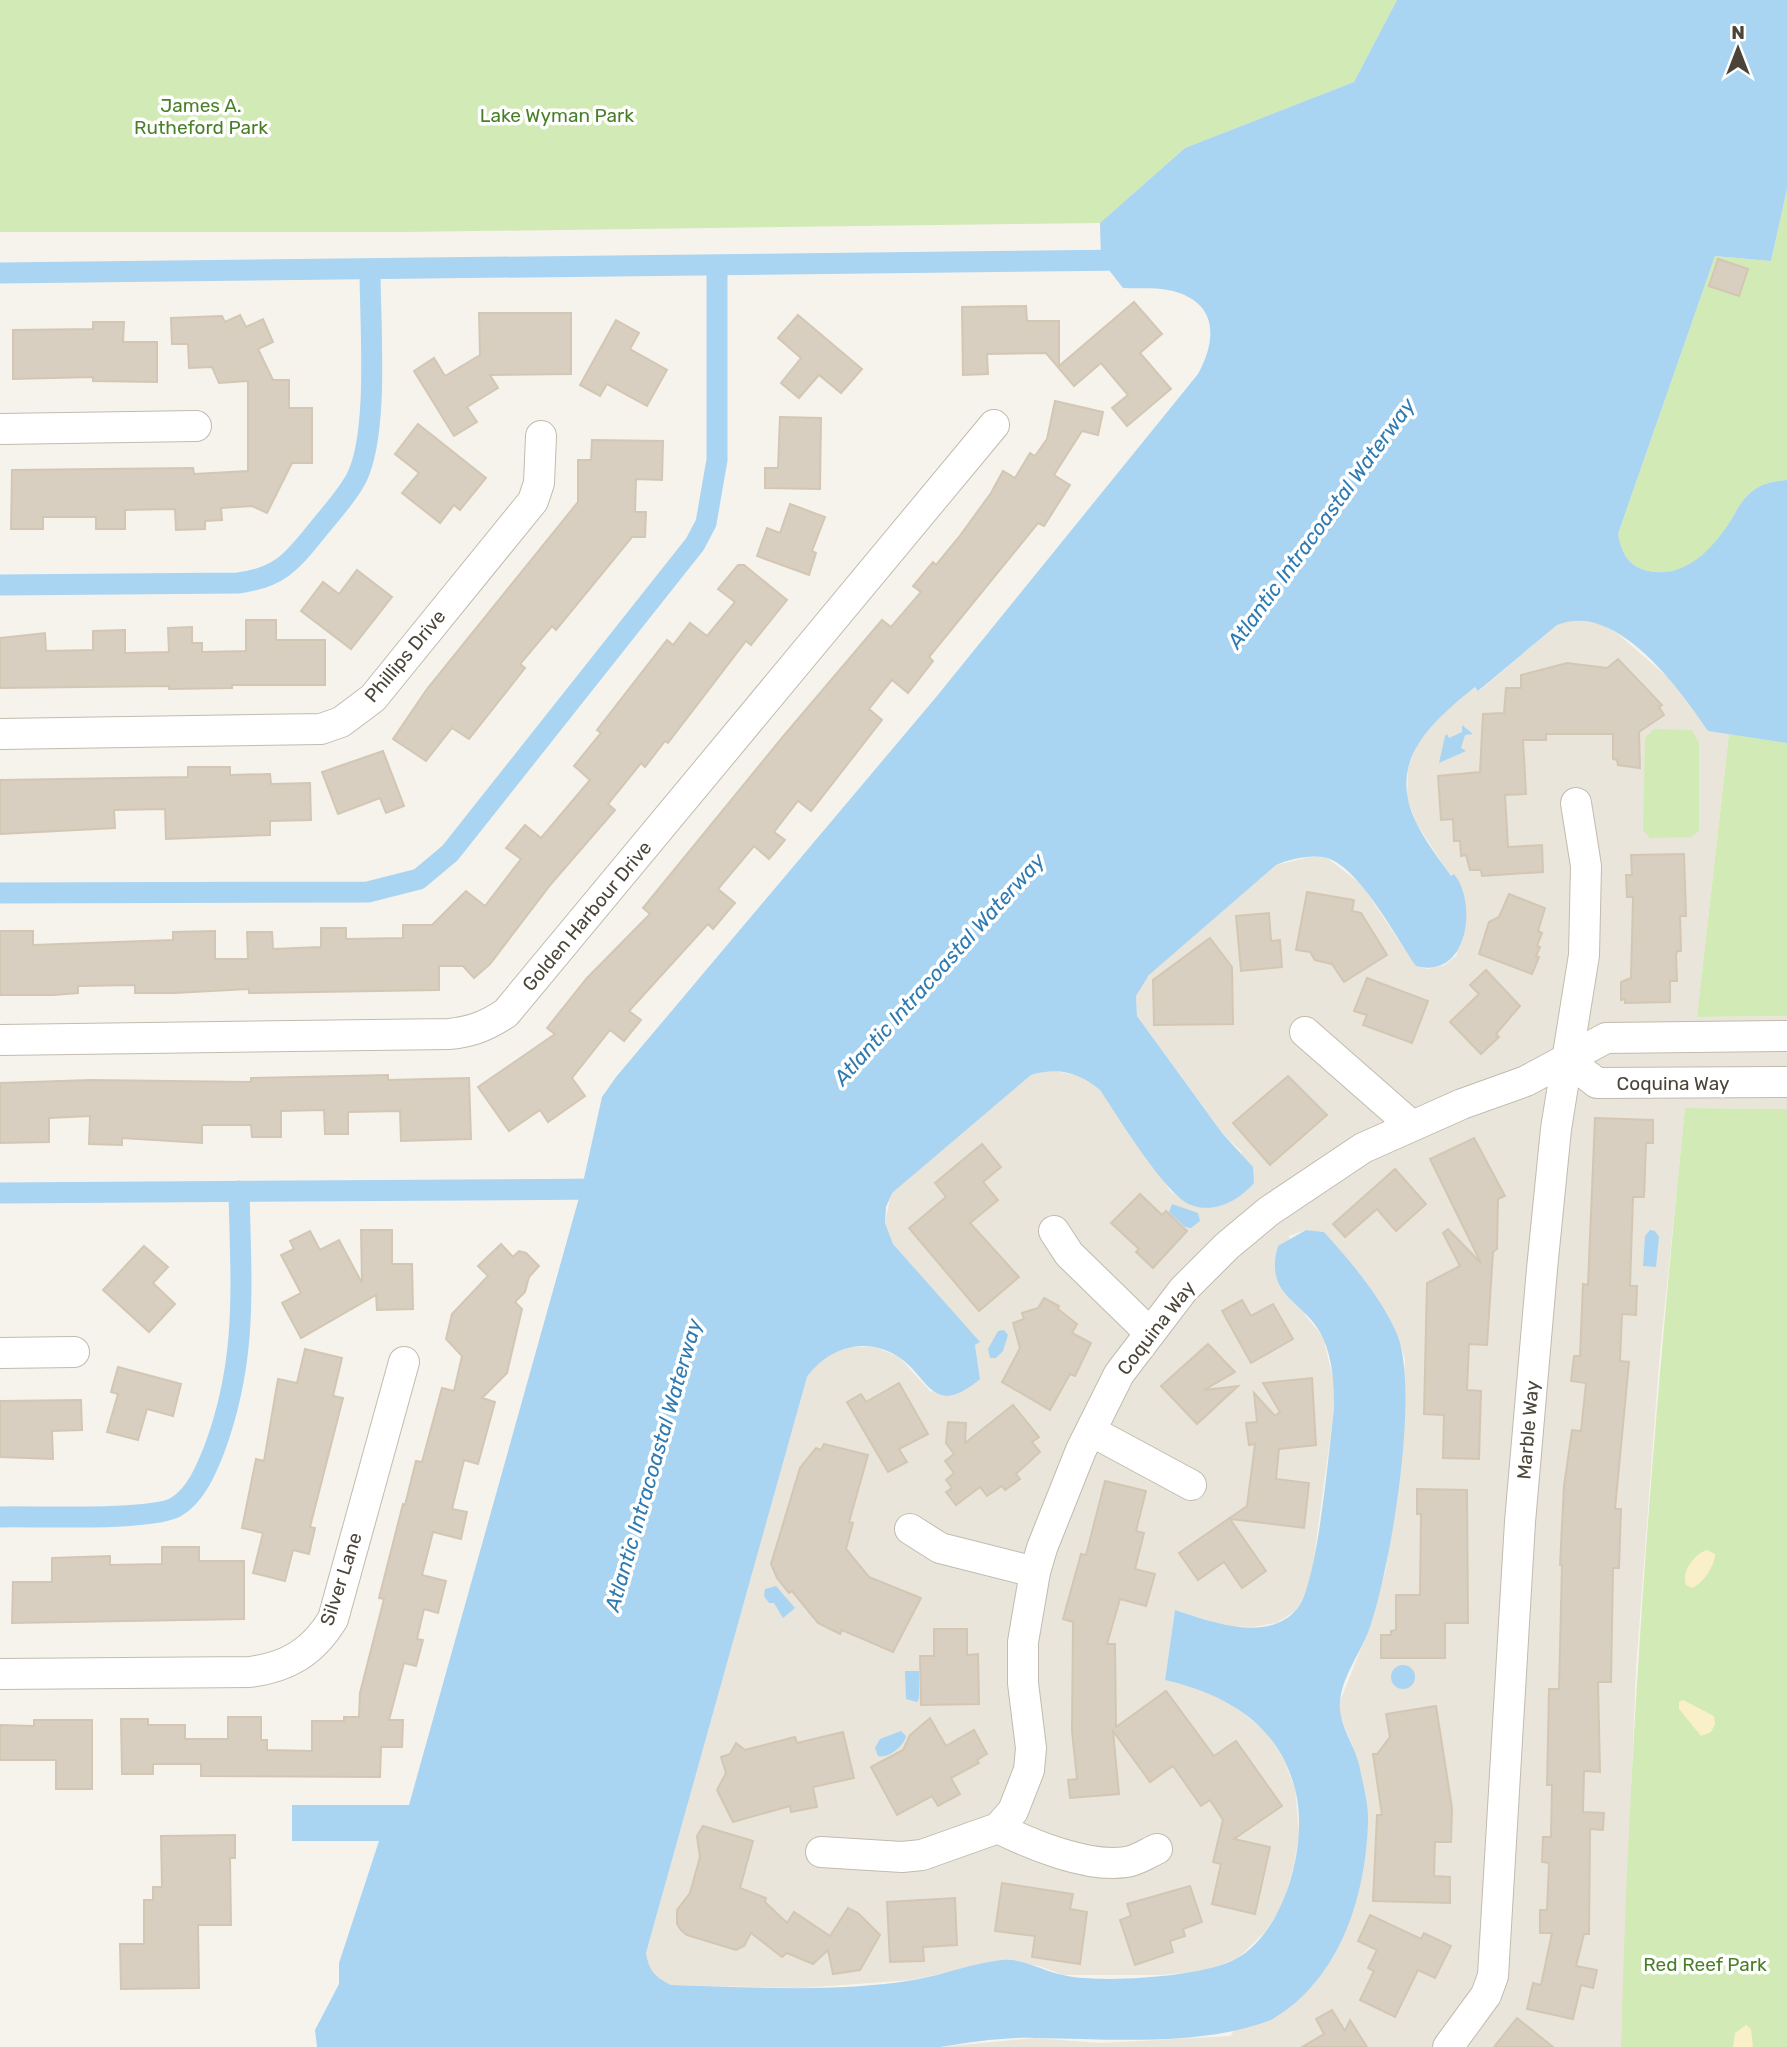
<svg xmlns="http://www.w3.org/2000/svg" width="1787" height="2047" font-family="Rubik,sans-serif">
  <rect width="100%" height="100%" fill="#f6f3ec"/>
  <path fill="#eae5da" d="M1572 619 1601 624 1618 634 1680 688 1708 731 1729 734 1697 1017 1787 1016V1109L1685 1108 1659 1363 1636 1669 1621 2047H940L1035 2038 1101 2043 1231 2036 1358 1760 1340 1715V1701L1370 1626 1386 1569 1400 1469 1405 1359 1396 1333 1374 1295 1324 1232 1306 1230 1289 1236 1305 1315 1323 1337 1334 1382V1409L1311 1580 1297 1610 1276 1623 1252 1627 1225 1626 1175 1610 1165 1680 1202 1689 1228 1701 1267 1733 1284 1760 1295 1789 1299 1833 1294 1865 1283 1904 1265 1932 1237 1959 1203 1971 1162 1975H1063L1039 1966 1004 1960 912 1980 800 1988 671 1985 657 1978 648 1967 646 1953 807 1377 818 1362 832 1352 850 1347H875L899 1357 930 1391 943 1395 980 1379 975 1345 979 1342 893 1244 885 1223 891 1193 1031 1075 1051 1070 1084 1077 1100 1090 1171 1192 1191 1205 1242 1152 1222 1133 1137 1016 1136 996 1149 975 1276 865 1309 857H1326L1361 884 1416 966 1428 969 1445 965 1457 955 1451 877 1416 822 1407 797 1408 769 1417 744 1431 724 1475 687 1479 691 1557 625Z"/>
  <g fill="#d2eab5">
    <path d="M0 0H1397L1354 82 1185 148 1100 223 403 232H0Z"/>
    <path d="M1787 189V480C1773 481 1758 484 1748 495 1739 503 1734 517 1727 526 1709 554 1683 578 1649 571 1628 567 1622 553 1618 534L1715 256 1771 261Z"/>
    <path d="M1654 729 1692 730 1699 743V831L1691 837 1650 838 1643 830 1645 738Z"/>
    <path d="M1729 734 1787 743V1016L1697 1017Z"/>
    <path d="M1685 1108 1787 1109V2047H1621C1629 1733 1653 1421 1685 1108Z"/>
  </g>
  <g fill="#f9efc9">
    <path d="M1707 1550 1715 1554C1715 1565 1703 1584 1692 1588L1686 1585C1681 1572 1694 1554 1707 1550Z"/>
    <path d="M1683 1700 1714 1716 1715 1724 1711 1732 1701 1736 1679 1709V1702Z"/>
    <path d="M1746 2025 1751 2029 1753 2047H1733L1735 2033Z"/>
  </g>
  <g fill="#a9d4f2">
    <path d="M1397 0H1787V189L1771 261 1715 256 1618 534C1622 553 1628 567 1649 571 1683 578 1709 553 1727 526 1734 517 1739 503 1748 495 1758 484 1773 481 1787 480V743L1708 731C1680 689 1616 600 1557 625L1478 691 1475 687C1432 722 1386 760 1416 822 1425 841 1439 859 1451 876L1454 874C1478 903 1468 980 1416 966 1397 939 1357 862 1323 857 1307 855 1290 859 1276 865L1149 975 1136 996 1137 1016 1222 1133 1253 1167 1254 1183C1239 1200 1215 1214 1191 1205 1166 1196 1117 1115 1100 1090 1078 1072 1058 1067 1031 1075L892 1193 886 1207 885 1223 893 1244 980 1342 975 1345 980 1379C931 1420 929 1375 897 1356 864 1336 828 1348 807 1377L646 1953C649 1971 655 1977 671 1985 751 1987 834 1993 914 1980 943 1975 973 1963 1002 1960 1023 1958 1043 1971 1063 1975 1099 1984 1203 1977 1236 1959 1286 1931 1309 1841 1295 1789 1278 1723 1225 1694 1165 1680L1175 1610C1209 1621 1267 1644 1297 1609 1318 1585 1329 1447 1334 1409 1334 1385 1333 1360 1323 1338 1306 1300 1263 1298 1278 1246L1306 1230 1324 1232C1351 1262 1381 1297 1397 1334 1420 1391 1391 1564 1371 1624 1363 1650 1342 1675 1340 1702 1338 1724 1354 1744 1359 1764 1362 1781 1368 1800 1368 1818 1367 1893 1341 1980 1271 2020 1199 2047 1114 2039 1035 2038 1003 2037 971 2042 940 2047H317L315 2030 339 1984V1963L379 1841H292V1805H409L582 1187 602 1097 616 1077 937 696 1198 374C1217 339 1218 303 1173 291 1157 287 1139 289 1123 288L1101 260 1100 223 1185 148 1354 82Z"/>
    <path d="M1462 725 1473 734 1465 735 1461 748 1466 751 1439 763 1445 736 1447 734 1449 738 1462 732Z"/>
    <path d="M1172 1204 1198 1213 1200 1221 1191 1228 1185 1227 1169 1212Z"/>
    <path d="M1650 1230 1655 1231 1659 1237 1656 1267 1643 1266 1645 1236Z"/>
    <path d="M1004 1330 1008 1335 1003 1351 996 1358H990L988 1349 998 1331Z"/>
    <path d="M776 1586 795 1608 783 1618 774 1603H769L764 1596 765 1589Z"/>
    <circle cx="1403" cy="1677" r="12"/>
    <path d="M905 1671H919V1698L917 1702 906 1699Z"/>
    <path d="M901 1731 906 1736C904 1746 888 1759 878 1756L875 1748 880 1739Z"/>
  </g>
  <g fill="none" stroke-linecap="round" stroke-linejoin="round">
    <g stroke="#a9d4f2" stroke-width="21">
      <path d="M0 273 1128 260"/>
      <path d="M0 585 238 583C278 578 291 563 315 533 329 515 347 497 357 477 379 431 370 324 370 269"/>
      <path d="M0 893 368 892 419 879 450 853 695 544 706 523 717 460V266"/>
      <path d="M0 1193 610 1189"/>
      <path d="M0 1517C34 1516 152 1521 176 1507 196 1495 206 1470 214 1450 248 1359 241 1286 239 1191"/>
    </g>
  </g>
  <g fill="#d8cfc1" stroke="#d3c7b4" stroke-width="2">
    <path d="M1718 259 1748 269 1739 296 1709 286Z"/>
    <path d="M1134 302 1162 334 1140 353 1171 389 1127 426 1112 408 1128 395 1101 363 1074 386 1046 353 987 354 988 374 963 375 962 307 1026 306 1027 321H1059V366Z"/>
    <path d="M479 313H571V374L490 375 498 388 467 407 477 422 454 436 414 371 434 358 445 376 480 355Z"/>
    <path d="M240 315 246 327 263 319 273 342 258 349 273 380H289V408H312V463H292L267 513 252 506 221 508 222 520 205 521V529L176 530 175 509 125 510V529H96V517H43V529H11L12 470 193 468 194 474 248 471V381L219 383 212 367 189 368 188 344H172L171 318 222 316 225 322Z"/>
    <path d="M798 315 862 369 841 393 819 375 799 398 781 383 801 358 778 338Z"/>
    <path d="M616 320 639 333 630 349 667 370 647 406 607 384 600 396 580 385Z"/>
    <path d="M93 322H124L123 342H157V382L93 381V377L13 379V330L93 329Z"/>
    <path d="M1055 401 1103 412 1098 435 1082 431 1054 475 1070 485 1044 526 1038 523 929 657 933 661 908 693 892 680 869 709 882 720 811 811 798 801 774 832 785 840 769 859 754 846 718 889 735 903 713 929 708 924 629 1011 641 1020 624 1041 610 1030 572 1078 585 1096 548 1122 540 1110 509 1131 478 1087 555 1034 547 1028 587 978 650 914 643 908 781 739 882 620 891 627 921 592 913 586 933 562 936 565 959 537 991 493 1003 471 1015 478 1030 453 1035 456 1047 439Z"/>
    <path d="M780 417 821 418 820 489 765 488V468H778Z"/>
    <path d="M418 424 486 478 460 510 454 505 440 523 402 493 419 473 395 454Z"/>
    <path d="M592 440 663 441 662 480 636 479 635 512H646L645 537H632L556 630 552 626 520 664 525 668 469 739 452 728 426 761 393 739 427 689 578 502V460H591Z"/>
    <path d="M790 504 825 517 812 551 816 553 809 575 757 556 767 528 780 533Z"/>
    <path d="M738 565H744L787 600 751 645 746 641 668 743 665 741 645 767 641 763 608 804 615 810 551 884 490 964 474 978 463 966H439V990L249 993V989L174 993H135V985L78 986V993L53 995H0V931H33V945L173 940V932L215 931V959H248L247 932H272L273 949 321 947V928H346V939L403 938V925H432L466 891 485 906 521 859 506 848 525 825 541 838 590 780 574 766 601 733 597 730 667 640 673 645 690 623 707 636 735 602 718 589Z"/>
    <path d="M357 570 392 597 351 649 301 611 323 582 339 594Z"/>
    <path d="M246 620H276V640H325V685H232V688L169 689V686L0 688V638L45 633 46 651 93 650V631L125 630V653L169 652 168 628 192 627V643H202V652L246 651Z"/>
    <path d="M1618 659 1662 705 1659 707 1664 715 1639 732 1640 768 1618 765 1617 760 1613 759V734H1546V740H1523L1526 794 1505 795 1508 847 1542 845 1543 872 1482 876 1481 870H1470L1466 855 1461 856 1460 841H1454L1453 819 1441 820 1438 776 1480 772 1483 714 1504 713 1506 688H1521V675L1567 663 1607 668Z"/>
    <path d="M383 751 404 806 386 813 380 798 338 814 322 772Z"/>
    <path d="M188 767H230V775L270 774 271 784 310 783 311 820 270 821V835L166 839 165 809 114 810 115 828 0 834V780L188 777Z"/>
    <path d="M1684 854 1686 916H1680L1681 951H1677L1676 956 1677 981H1670V1002L1625 1003V999L1621 1000V982L1631 978 1633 897H1627L1626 875H1632L1631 855Z"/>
    <path d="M1307 892 1354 900 1352 911 1361 913 1387 955 1344 982 1332 964 1315 960 1310 952 1296 950Z"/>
    <path d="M1509 894 1545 908 1538 931 1542 933 1537 946 1540 947 1536 956 1539 957 1532 974 1479 954 1489 922 1499 917Z"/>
    <path d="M1269 913 1271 941 1280 940 1282 967 1241 971 1236 916Z"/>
    <path d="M1210 938 1232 967 1233 1024 1154 1025 1153 980Z"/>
    <path d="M1486 970 1520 1006 1496 1034 1499 1037 1481 1054 1450 1022 1479 994 1470 985Z"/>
    <path d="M1367 978 1428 1001 1412 1043 1363 1025 1367 1015 1354 1011Z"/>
    <path d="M388 1075V1080L469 1078 471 1139 401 1141 400 1111 348 1112V1134H325L324 1110 281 1111V1137H252L251 1125H202V1143L122 1138V1145L89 1144 90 1116 49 1118V1142L0 1143V1083L91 1080 251 1082V1078Z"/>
    <path d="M1288 1076 1327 1115 1270 1165 1233 1123Z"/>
    <path d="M1595 1118 1653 1120V1143H1646L1644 1197H1633L1630 1286H1637L1636 1315 1622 1314 1620 1361 1629 1362 1615 1509H1621L1619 1568H1613L1611 1682H1598L1600 1772 1584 1771 1583 1812 1604 1813 1603 1830 1590 1829 1589 1934H1584L1576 1966 1597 1970 1593 1988 1581 1985 1573 2019 1527 2009 1533 1983 1541 1985 1552 1933H1540V1910H1547L1549 1863 1542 1862 1543 1837H1551L1552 1785H1547L1549 1689H1559L1562 1565H1560L1564 1486 1572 1430 1581 1431 1586 1383 1571 1381 1574 1356H1580L1583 1284 1588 1285Z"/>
    <path d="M1474 1138 1505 1196 1498 1199 1497 1249 1493 1252 1487 1345 1469 1344 1467 1390 1481 1391 1479 1459 1443 1458 1444 1415 1424 1414 1427 1283 1460 1266 1443 1233 1448 1229 1481 1263 1430 1159Z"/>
    <path d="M982 1144 1001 1167 983 1182 998 1200 970 1223 1019 1277 979 1311 909 1228 946 1197 935 1183Z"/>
    <path d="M1395 1169 1426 1204 1396 1231 1377 1209 1345 1237 1333 1224Z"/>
    <path d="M1140 1194 1162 1215 1166 1211 1187 1231 1153 1268 1136 1252 1139 1249 1111 1223Z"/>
    <path d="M361 1230H392V1264H412L413 1309 377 1310 376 1295 301 1338 282 1303 301 1293 281 1255 294 1249 290 1241 310 1231 320 1250 339 1240 362 1283Z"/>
    <path d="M501 1244 513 1257 519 1251 526 1253 539 1266 529 1277 525 1292 515 1302 522 1309 507 1373 482 1398 495 1402 478 1464 464 1460 452 1509 467 1512 461 1539 433 1532 422 1575 446 1581 438 1613 424 1609 417 1639 423 1640 416 1666 404 1663 389 1720H403L402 1747H381L380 1777 201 1776V1764H153V1774H122L121 1719H148V1725H185V1739H228V1717H261V1740H267V1750L312 1751V1721H344V1717H359L360 1693 384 1599 379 1598 403 1504 405 1505 416 1461 422 1462 442 1388 454 1391 462 1356 446 1339 452 1314 488 1276 478 1266Z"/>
    <path d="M144 1246 168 1267 153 1283 175 1304 149 1332 103 1290Z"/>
    <path d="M1044 1298 1059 1306 1058 1309 1077 1324 1072 1333 1091 1343 1075 1376 1070 1374 1050 1410 1002 1382 1020 1348 1013 1323 1024 1319 1022 1313 1038 1308Z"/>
    <path d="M1242 1300 1251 1316 1273 1304 1293 1339 1251 1363 1222 1311Z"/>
    <path d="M1208 1344 1235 1372 1204 1390 1238 1386 1197 1424 1161 1386Z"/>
    <path d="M305 1349 342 1358 333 1396 343 1398 310 1527 315 1528 309 1554 293 1550 285 1581 253 1573 263 1533 242 1528 256 1459 264 1461 278 1379 297 1383Z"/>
    <path d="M118 1367 181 1384 173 1416 147 1409 138 1440 107 1432 118 1394 111 1392Z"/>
    <path d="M1312 1378 1316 1445 1279 1449 1276 1479 1309 1483 1304 1528 1230 1519 1266 1571 1242 1588 1224 1562 1198 1580 1179 1553 1247 1506 1255 1444 1249 1445 1246 1423 1257 1422 1254 1393 1275 1416 1280 1412 1263 1383Z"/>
    <path d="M899 1383 928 1434 899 1449 907 1462 888 1472 847 1402 861 1394 866 1402Z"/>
    <path d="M81 1400 82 1430 52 1431 53 1459 0 1457V1401Z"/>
    <path d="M1013 1405 1039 1437 1032 1442 1040 1452 1016 1474 1020 1479 1005 1490 1002 1486 987 1496 980 1487 956 1505 946 1492 952 1488 946 1480 954 1473 945 1461 954 1454 946 1443 948 1422 966 1423 965 1443Z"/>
    <path d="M824 1444 868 1455 849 1522 853 1523 846 1549 869 1577 921 1598 893 1652 842 1630 840 1634 818 1623 792 1591 789 1593 777 1578 771 1564 800 1468 816 1448 821 1450Z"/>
    <path d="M1105 1481 1146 1491 1136 1531 1144 1533 1135 1569 1155 1574 1146 1606 1120 1599 1107 1644H1115L1116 1727 1166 1691 1214 1756 1236 1741 1282 1806 1234 1839 1270 1847 1255 1914 1212 1904 1221 1864 1213 1862 1223 1820 1210 1800 1201 1806 1173 1766 1150 1782 1113 1731 1119 1794 1070 1798 1068 1780 1077 1779 1072 1731 1073 1622 1063 1619 1081 1554 1086 1555Z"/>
    <path d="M1417 1489 1467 1490 1468 1623H1445V1658H1381V1635H1391V1631L1396 1630V1595H1420L1421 1514H1417Z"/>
    <path d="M162 1547H199V1561H244V1619L12 1623 13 1582H52V1558L110 1556V1565L162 1564Z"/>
    <path d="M934 1629H967V1655L978 1654 979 1704 921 1705 920 1656H934Z"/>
    <path d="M1436 1706 1452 1808 1451 1842H1435L1434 1876 1450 1877V1903L1373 1901 1377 1815H1382L1373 1754H1377L1390 1737 1386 1714Z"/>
    <path d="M930 1718 946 1746 974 1730 987 1754 977 1760 979 1763 951 1778 960 1794 938 1806 932 1796 897 1815 871 1767 903 1750 910 1735Z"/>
    <path d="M34 1720H92V1789H56V1760H0V1725L34 1726Z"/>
    <path d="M843 1732 854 1778 813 1787 817 1807 791 1812 790 1806 733 1822 717 1790 726 1773 721 1757 730 1754 736 1743 745 1750 795 1737 797 1743Z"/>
    <path d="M703 1826 753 1841 740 1888 766 1898 765 1902 787 1923 794 1912 830 1936 848 1908 858 1913 880 1935 860 1970 833 1974 828 1950 813 1964 787 1953 782 1957 751 1933 744 1946 736 1950 687 1935 681 1930 677 1924V1910L690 1893 700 1857 697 1836Z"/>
    <path d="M235 1835V1858H230L231 1925H198L199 1988 121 1989 120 1944H144V1900H153V1887H162L161 1836Z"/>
    <path d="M1002 1883 1073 1894 1070 1909 1087 1912 1080 1964 1032 1957 1035 1936 995 1931Z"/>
    <path d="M1190 1886 1202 1922 1183 1929 1185 1936 1170 1941 1173 1952 1135 1965 1120 1920 1131 1916 1127 1904Z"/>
    <path d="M955 1898 957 1945 923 1947 924 1961 890 1962 887 1902Z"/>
    <path d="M1370 1915 1421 1939 1424 1933 1451 1946 1435 1978 1418 1970 1395 2017 1360 2000 1374 1971 1368 1968 1377 1950 1358 1941Z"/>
    <path d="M1332 2010 1345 2031 1350 2020 1367 2047H1302L1324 2034 1316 2019Z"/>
    <path d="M1517 2018 1553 2047H1494Z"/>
  </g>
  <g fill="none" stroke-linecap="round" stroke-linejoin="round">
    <g stroke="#c2bbae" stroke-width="32">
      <g id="minor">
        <path d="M0 429 196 426"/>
        <path d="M0 734 321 729 341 722 373 698 533 501 539 483 541 436"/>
        <path d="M1305 1032 1411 1125"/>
        <path d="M0 1040 449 1034C471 1032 487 1026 506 1013L994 425"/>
        <path d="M1567 1060 1597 1083 1787 1082"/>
        <path d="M1054 1231 1069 1254 1150 1333"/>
        <path d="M0 1353 74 1352"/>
        <path d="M1091 1431 1191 1485"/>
        <path d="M910 1529 940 1548 1035 1572"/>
        <path d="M0 1674 250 1672C288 1667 313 1652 333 1619L404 1362"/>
        <path d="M998 1828 1013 1811 1029 1770 1031 1748 1023 1683V1642L1035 1572 1042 1548 1081 1450 1119 1374 1183 1290 1227 1246 1269 1211 1363 1148 1462 1104 1526 1081 1606 1038 1787 1036"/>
        <path d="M821 1852 902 1857 922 1855 998 1828C1032 1845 1088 1868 1126 1862 1136 1861 1148 1853 1157 1849"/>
        <path d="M1448 2047 1486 1995 1493 1976 1520 1522 1542 1269 1556 1129 1584 955 1586 866 1576 803"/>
      </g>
    </g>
    <use href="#minor" stroke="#fff" stroke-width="30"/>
  </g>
  <g text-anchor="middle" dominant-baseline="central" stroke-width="7" stroke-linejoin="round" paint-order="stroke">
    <g font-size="19" fill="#4a7f2a" stroke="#fff">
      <text x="201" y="105">James A.<tspan x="201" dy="22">Rutheford Park</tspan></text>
      <text x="557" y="115">Lake Wyman Park</text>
      <text x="1705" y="1964">Red Reef Park</text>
    </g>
    <g font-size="19" fill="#4b4439" stroke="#fff">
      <text transform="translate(405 656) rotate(-50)">Phillips Drive</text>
      <text transform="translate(587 916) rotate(-50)">Golden Harbour Drive</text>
      <text x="1673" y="1083">Coquina Way</text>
      <text transform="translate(1156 1328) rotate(-52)">Coquina Way</text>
      <text transform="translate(1528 1430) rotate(-85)">Marble Way</text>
      <text transform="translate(341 1579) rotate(-72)">Silver Lane</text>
    </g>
    <g font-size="21" font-style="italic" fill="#2e7ab2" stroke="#fff">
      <text transform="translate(1321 523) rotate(-54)">Atlantic Intracoastal Waterway</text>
      <text transform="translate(939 969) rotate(-48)">Atlantic Intracoastal Waterway</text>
      <text transform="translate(653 1465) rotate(-74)">Atlantic Intracoastal Waterway</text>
    </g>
  </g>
  <g transform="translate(1738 49)" stroke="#ffffff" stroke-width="5" paint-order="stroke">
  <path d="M0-5L12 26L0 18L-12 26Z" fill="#4b4439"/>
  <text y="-10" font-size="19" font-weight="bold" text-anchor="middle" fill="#4b4439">N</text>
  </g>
</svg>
